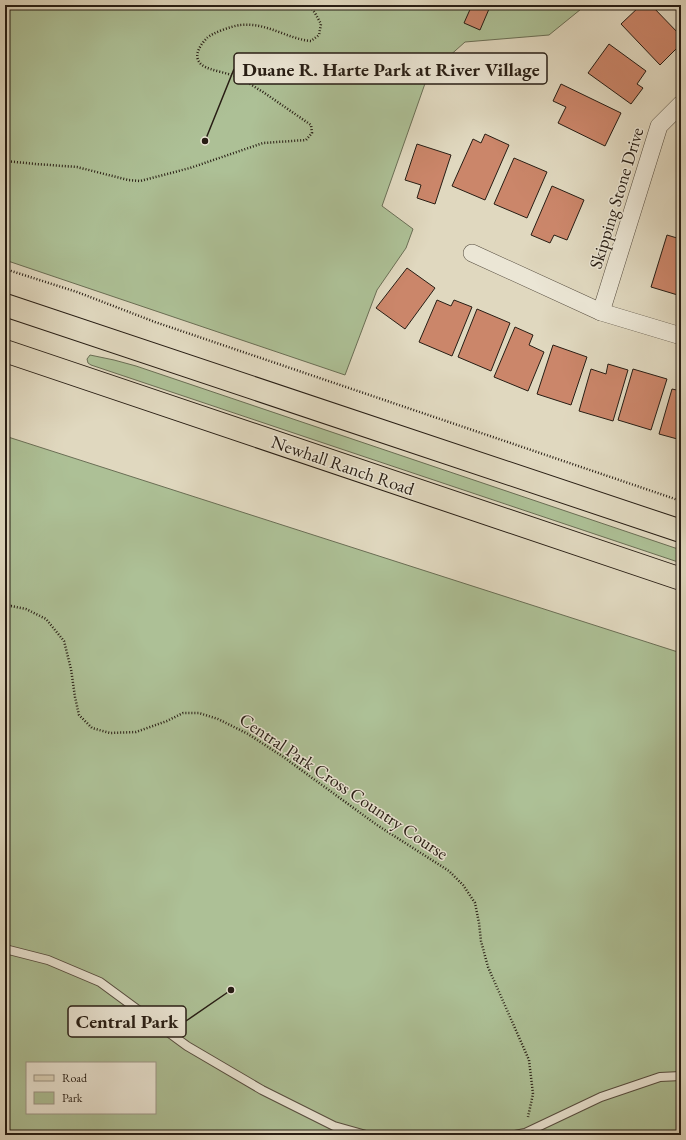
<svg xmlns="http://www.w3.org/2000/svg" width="686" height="1140" font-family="'EB Garamond',serif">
  <rect width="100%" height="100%" fill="#e0d8bf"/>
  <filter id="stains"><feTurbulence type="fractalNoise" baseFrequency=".005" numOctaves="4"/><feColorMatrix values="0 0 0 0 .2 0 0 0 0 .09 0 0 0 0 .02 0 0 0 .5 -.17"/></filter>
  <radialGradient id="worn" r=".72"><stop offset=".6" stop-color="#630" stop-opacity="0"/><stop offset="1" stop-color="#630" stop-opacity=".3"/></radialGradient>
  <g fill="#adc096" stroke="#6a6e55" fill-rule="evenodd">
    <path d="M5 5H586L549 35 465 42 428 75 382 206 413 229 406 248 377 290 345 375 5 260Z"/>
    <path d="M90 355 114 360 136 366 681 550V563L91 365 88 363 87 359Z"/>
    <path d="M5 436 681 653V1135H5ZM27 1063H155V1113H27Z"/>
  </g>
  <g fill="#cb866a" stroke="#271d14">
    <path d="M472 5H479L489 9 480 30 464 23Z"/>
    <path d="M641 5H651L681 36V44L660 65 621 24Z"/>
    <path d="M609 44 646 71 637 84 643 88 631 104 588 73Z"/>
    <path d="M561 84 621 113 605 146 558 123 566 107 553 101Z"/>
    <path d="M485 134 509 145 485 200 452 186 473 139 481 143Z"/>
    <path d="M417 144 451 155 435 204 417 198 421 185 405 180Z"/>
    <path d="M514 158 547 172 527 218 494 204Z"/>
    <path d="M552 186 584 200 567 240 554 235 550 243 531 235Z"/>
    <path d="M680 231H681V296L651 287 667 235 677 238Z"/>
    <path d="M407 268 435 288 405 329 376 308Z"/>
    <path d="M437 300 451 306 454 300 472 307 452 356 419 342Z"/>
    <path d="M477 309 510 323 491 371 458 357Z"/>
    <path d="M515 327 533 335 529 345 544 352 528 391 494 377Z"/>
    <path d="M553 345 587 357 571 405 537 394Z"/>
    <path d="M608 364 628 370 613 421 579 411 591 369 606 374Z"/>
    <path d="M633 369 667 379 651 430 618 420Z"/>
    <path d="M672 389 681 391V390V440L659 434Z"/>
  </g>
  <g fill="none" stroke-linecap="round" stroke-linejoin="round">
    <g stroke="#554c3f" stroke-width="10">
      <g id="service">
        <path d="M5 949 48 960 100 982 187 1046 262 1090 334 1126 366 1135"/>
        <path d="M515 1135 525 1133 601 1097 660 1077 681 1076"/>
      </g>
    </g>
    <g stroke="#554c3f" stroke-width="18">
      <g id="minor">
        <path d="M472 253 601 312 681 336"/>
        <path d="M601 312 659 126 681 104"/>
      </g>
    </g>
    <g stroke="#271d14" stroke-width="24">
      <g id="primary">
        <path d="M5 305 681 531"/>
        <path d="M5 351 681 579"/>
      </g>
    </g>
    <g stroke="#271d14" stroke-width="2.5" stroke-dasharray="1 2" stroke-linecap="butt">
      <path d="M5 161 36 164 77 167 128 180 140 181 190 168 263 143 306 140 312 133 311 125C295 114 279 103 263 92 256 88 249 83 242 79 231 73 210 71 202 65 192 57 200 45 207 38 212 33 232 26 240 25 267 22 287 39 311 41L319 35 321 24 315 13 309 5"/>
      <path d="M5 269 77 292 155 322 681 501"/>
      <path d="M5 607 11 606 26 609 46 619 64 641 71 669 75 697 79 715 92 728 110 733 136 732 167 721 183 713H199L218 719 248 734 282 756 377 825 449 871 463 885 475 903 479 923 481 941 488 967 529 1060 533 1094 528 1117"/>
    </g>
    <use href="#service" stroke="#ebe6d5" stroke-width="8"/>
    <use href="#minor" stroke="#ebe6d5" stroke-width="17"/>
    <use href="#primary" stroke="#e0d8bf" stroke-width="22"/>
  </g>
  <g text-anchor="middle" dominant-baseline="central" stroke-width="3" stroke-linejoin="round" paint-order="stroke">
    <g font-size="18" fill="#271d14" stroke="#ebe6d5">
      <text transform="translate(616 198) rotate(-73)">Skipping Stone Drive</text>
      <text transform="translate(343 465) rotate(19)">Newhall Ranch Road</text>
      <text transform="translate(344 786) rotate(34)">Central Park Cross Country Course</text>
    </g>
  </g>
  <path fill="none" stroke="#271d14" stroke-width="1.5" d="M205 141L234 69M231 990L186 1021"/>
  <g fill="#271d14" stroke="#ebe6d5" stroke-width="1.5">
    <circle cx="205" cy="141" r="4"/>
    <circle cx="231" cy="990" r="4"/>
  </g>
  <g fill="#ebe6d5" stroke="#271d14" stroke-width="1.5">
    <rect x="234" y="53" width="313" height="31" rx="4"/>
    <rect x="68" y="1006" width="118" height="31" rx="4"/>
  </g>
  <g font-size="19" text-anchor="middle" font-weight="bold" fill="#271d14">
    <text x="391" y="76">Duane R. Harte Park at River Village</text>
    <text x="127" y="1028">Central Park</text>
  </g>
  <rect width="686" height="1140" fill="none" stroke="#e0d8bf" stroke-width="20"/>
  <rect x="6" y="6" width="674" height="1128" fill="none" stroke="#271d14" stroke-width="2"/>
  <rect x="10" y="10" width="666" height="1120" fill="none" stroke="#271d14"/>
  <rect x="26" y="1062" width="130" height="52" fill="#ebe6d5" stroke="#9d9688"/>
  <rect x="34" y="1075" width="20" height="6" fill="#e0d8bf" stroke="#9d9688"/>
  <text x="62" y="1082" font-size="12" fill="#271d14">Road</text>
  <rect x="34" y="1092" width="20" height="12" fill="#adc096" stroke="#9d9688"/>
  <text x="62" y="1102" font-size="12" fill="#271d14">Park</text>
  <rect width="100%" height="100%" filter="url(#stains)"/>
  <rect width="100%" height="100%" fill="url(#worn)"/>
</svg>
